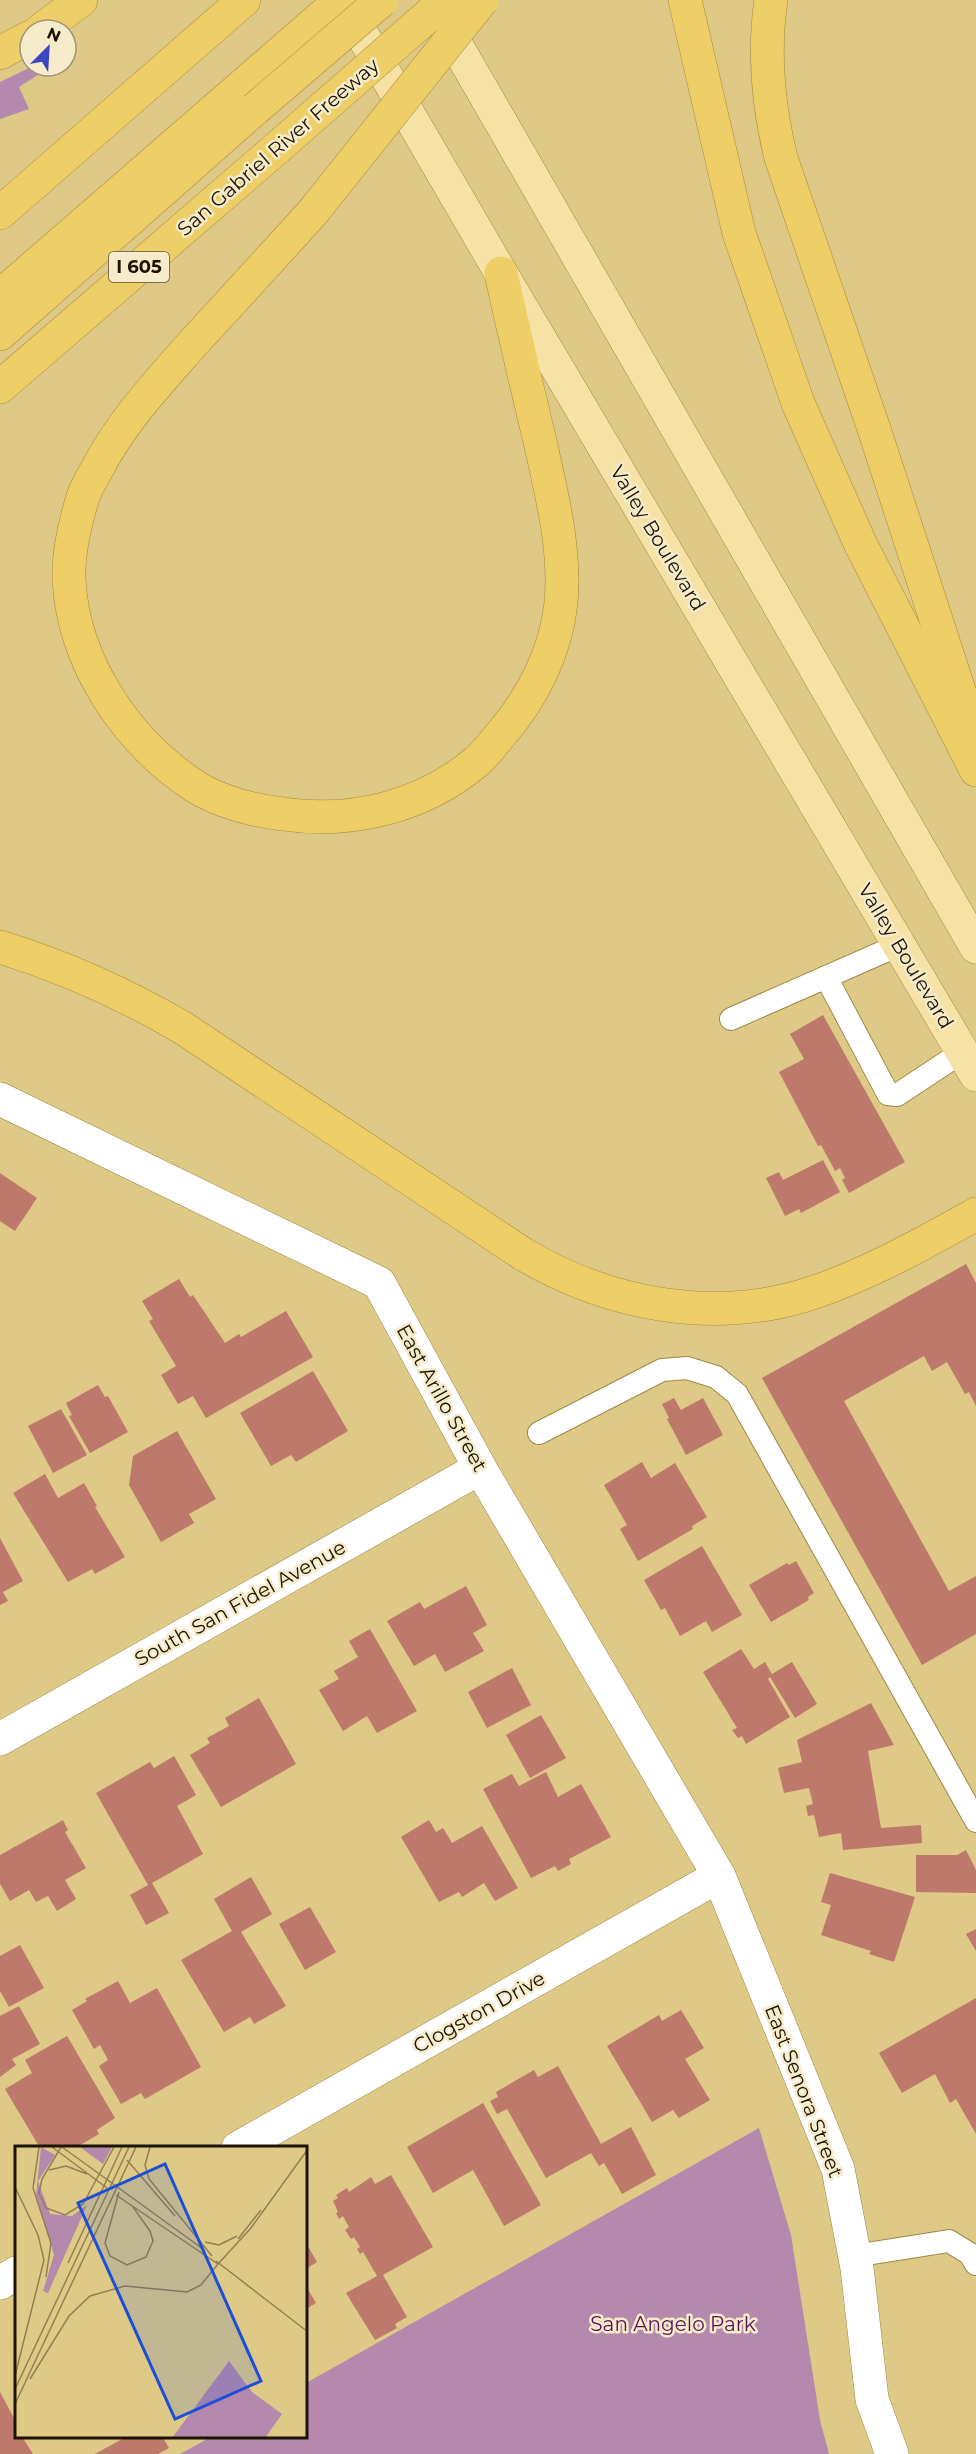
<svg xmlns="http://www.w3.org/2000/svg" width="976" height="2454" font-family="Montserrat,sans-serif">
  <rect width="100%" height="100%" fill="#dfc987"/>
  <g fill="#b489ad">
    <path d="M33 66H52L19 87 29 109 0 119V82Z"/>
    <path d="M759 2128 791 2235 820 2420 829 2454H180L209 2438H306V2383Z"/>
  </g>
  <g fill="#bd796b">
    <path d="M823 1015 905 1162 849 1193 842 1180 845 1178 840 1168 835 1171 821 1145 818 1146 779 1072 804 1059 790 1034Z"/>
    <path d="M823 1160 840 1192 801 1213 799 1209 785 1216 766 1178 779 1172 783 1180Z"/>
    <path d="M0 1173 37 1198 15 1231 0 1221Z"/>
    <path d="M966 1264 976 1283V1406L969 1392 965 1394 947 1362 932 1371 924 1356 844 1401 949 1591 976 1576V1634L922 1665 762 1378Z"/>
    <path d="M179 1279 190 1297 193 1295 225 1343 239 1334 241 1337 286 1311 313 1357 206 1418 193 1396 178 1404 161 1375 176 1366 149 1321 153 1319 142 1301Z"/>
    <path d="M313 1371 348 1431 296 1462 291 1455 271 1466 240 1413Z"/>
    <path d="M98 1385 105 1397 108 1396 128 1432 90 1453 69 1416 72 1415 66 1403Z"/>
    <path d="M674 1398 681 1410 703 1398 723 1435 686 1455 667 1419 669 1418 662 1404Z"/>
    <path d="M61 1409 87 1455 53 1473 28 1426Z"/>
    <path d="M177 1431 216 1499 189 1514 194 1523 161 1542 129 1485 133 1456Z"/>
    <path d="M642 1462 651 1478 675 1463 707 1517 692 1526 693 1529 638 1561 620 1529 627 1525 604 1485Z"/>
    <path d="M45 1474 58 1498 84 1483 97 1506 95 1507 125 1557 95 1574 92 1569 68 1582 13 1493Z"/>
    <path d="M0 1538 23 1581 3 1592 8 1601 0 1605Z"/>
    <path d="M702 1546 742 1615 712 1632 706 1621 680 1636 665 1608 661 1610 644 1580Z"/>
    <path d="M796 1561 814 1593 808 1597 809 1600 771 1622 749 1585 787 1563 789 1565Z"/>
    <path d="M466 1586 487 1625 473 1633 484 1651 445 1672 435 1654 414 1666 387 1621 420 1602 424 1609Z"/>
    <path d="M370 1629 417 1711 377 1733 367 1716 343 1731 319 1690 339 1679 334 1671 358 1657 349 1641Z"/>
    <path d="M741 1649 754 1669 765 1662 772 1674 792 1662 817 1704 795 1718 770 1677 768 1679 790 1717 746 1744 742 1736 738 1738 732 1730 737 1728 703 1672Z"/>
    <path d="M512 1668 531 1705 487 1728 468 1692Z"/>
    <path d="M259 1698 296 1764 221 1807 190 1755 210 1743 207 1738 229 1726 225 1718Z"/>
    <path d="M871 1703 894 1745 868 1751 881 1828 921 1825 922 1843 843 1850 841 1833 819 1837 814 1815 808 1816 806 1806 813 1804 809 1788 784 1793 778 1768 802 1762 797 1740Z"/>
    <path d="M541 1715 566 1758 530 1778 506 1735Z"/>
    <path d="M174 1756 196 1795 177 1806 203 1854 152 1883 169 1913 146 1925 130 1895 148 1885 96 1793 150 1762 154 1768Z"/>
    <path d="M546 1772 558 1797 581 1784 611 1837 569 1859 571 1864 558 1871 555 1866 531 1878 483 1789 512 1774 519 1786Z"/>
    <path d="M63 1820 68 1830 65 1832 86 1868 65 1880 76 1899 57 1911 48 1896 36 1902 29 1890 10 1901 0 1884V1855Z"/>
    <path d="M429 1820 436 1832 443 1828 452 1843 482 1826 518 1888 495 1901 484 1883 462 1897 459 1892 439 1902 401 1837Z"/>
    <path d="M966 1850 976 1870V1893L916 1892V1855H957Z"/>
    <path d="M830 1873 915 1897 894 1962 869 1954 871 1951 821 1935 831 1905 821 1902Z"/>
    <path d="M251 1877 272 1914 241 1932 286 2006 254 2024 250 2017 224 2032 181 1960 232 1931 214 1899Z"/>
    <path d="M310 1907 336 1952 305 1970 279 1924Z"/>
    <path d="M976 1929V1951L966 1934Z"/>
    <path d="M20 1945 44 1988 9 2007 0 1991V1956Z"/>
    <path d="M118 1981 130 2003 157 1988 201 2067 145 2099 141 2093 121 2104 99 2066 108 2060 100 2045 94 2049 72 2010 87 2001 85 1999Z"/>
    <path d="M976 1998V2134L956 2099 950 2103 935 2074 902 2093 879 2053Z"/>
    <path d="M19 2006 40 2044 12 2059 16 2065 0 2077V2016Z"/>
    <path d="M681 2010 704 2048 685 2059 710 2100 679 2118 673 2110 652 2122 607 2046 659 2015 662 2021Z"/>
    <path d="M67 2036 115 2118 97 2130 99 2134 75 2148H40L5 2089 32 2073 25 2060Z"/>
    <path d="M558 2066 601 2144 631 2127 656 2175 622 2194 604 2163 599 2166 591 2153 546 2178 507 2109 497 2114 490 2101 498 2097 496 2092 534 2070 538 2077Z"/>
    <path d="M483 2103 541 2205 504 2226 473 2170 433 2193 407 2147Z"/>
    <path d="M391 2175 433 2247 383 2275 407 2317 395 2324 397 2328 375 2340 346 2293 377 2276 363 2252 360 2254 357 2249 360 2247 354 2237 351 2239 345 2230 349 2227 343 2216 339 2219 336 2213 338 2212 333 2201 338 2198 336 2195 347 2188 349 2192 371 2177 375 2184Z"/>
    <path d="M306 2243 317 2262 306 2269Z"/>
    <path d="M306 2286 316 2303 306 2309Z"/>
    <path d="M0 2392 16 2422V2438H23L33 2454H0Z"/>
    <path d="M124 2438H163L169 2448 158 2454H95Z"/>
  </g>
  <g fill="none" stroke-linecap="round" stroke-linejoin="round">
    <g stroke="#9d8947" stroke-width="24">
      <g id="service">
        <path d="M826 977 888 1094 897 1095 962 1052"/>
        <path d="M731 1019 899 945"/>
        <path d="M539 1433 662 1370 687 1368 716 1377 737 1394 976 1821"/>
        <path d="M854 2256 949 2241 970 2254 976 2264"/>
      </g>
    </g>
    <g stroke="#9d8947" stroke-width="34">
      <g id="minor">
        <path d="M0 1099 379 1283 480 1468 719 1876 838 2169 857 2268 872 2399 892 2454"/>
        <path d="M0 1739 480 1468"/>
        <path d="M238 2148 719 1876"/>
        <path d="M0 2283 16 2273"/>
      </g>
    </g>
    <g stroke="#a48d43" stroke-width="34">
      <g id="primary">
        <path d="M342 0 501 273 976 1075"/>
        <path d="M439 15 976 947"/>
      </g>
    </g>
    <g stroke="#a48d43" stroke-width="34">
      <g id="motorway">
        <path d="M685 0 739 233 798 403 860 543 976 770"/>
        <path d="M771 0C763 54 768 105 781 158L874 429 969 721"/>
        <path d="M41 30 81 0"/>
        <path d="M0 53 30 37"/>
        <path d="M313 212C273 256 234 299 194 342 158 383 122 421 97 469 92 478 86 487 83 497 75 523 68 552 69 579 73 663 127 742 196 787 220 802 255 811 283 814 351 824 423 807 476 762 486 754 493 743 502 733 533 697 556 651 561 603 566 547 551 492 539 437 526 383 513 328 501 273"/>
        <path d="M0 213 244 0"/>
        <path d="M0 296 341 0"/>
        <path d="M0 334 255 109"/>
        <path d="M0 387 277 148"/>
        <path d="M0 947C65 967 125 994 183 1028L523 1254C609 1305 715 1325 812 1293 869 1274 924 1243 976 1214"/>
      </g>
    </g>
    <use href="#service" stroke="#fff" stroke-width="22"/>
    <use href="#minor" stroke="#fff" stroke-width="33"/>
    <use href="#primary" stroke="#f5e2a4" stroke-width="33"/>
    <use href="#motorway" stroke="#eece67" stroke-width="33"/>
    <g stroke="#a48d43" stroke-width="34" stroke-linecap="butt">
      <g id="motorway-bridge">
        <path d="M255 109 382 0"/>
        <path d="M277 148 446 0"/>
        <path d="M313 212 482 0"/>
      </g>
    </g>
    <use href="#motorway-bridge" stroke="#eece67" stroke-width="33"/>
  </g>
  <g text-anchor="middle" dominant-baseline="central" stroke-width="5" stroke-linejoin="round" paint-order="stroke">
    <rect fill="#f6ebca" stroke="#5d543d" stroke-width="1.5" x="109" y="252" width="60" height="30" rx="4.5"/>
    <g font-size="18" font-weight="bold" fill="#1c1300">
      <text x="139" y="267">I 605</text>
    </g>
    <g font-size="20" fill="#1c1300" stroke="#f6ebca">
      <text transform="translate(278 147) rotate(-41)">San Gabriel River Freeway</text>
      <text transform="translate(658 538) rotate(59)">Valley Boulevard</text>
      <text transform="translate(906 956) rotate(59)">Valley Boulevard</text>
      <text transform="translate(442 1398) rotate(61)">East Arillo Street</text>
      <text transform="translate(240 1603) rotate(-29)">South San Fidel Avenue</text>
      <text transform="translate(479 2012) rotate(-29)">Clogston Drive</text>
      <text transform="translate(804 2091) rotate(69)">East Senora Street</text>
    </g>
    <g font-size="20" fill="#5b1055" stroke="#f6ebca">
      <text x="673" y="2324">San Angelo Park</text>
    </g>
  </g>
  <g transform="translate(15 2146)">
    <rect width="292" height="292" fill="#dfc987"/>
    <path d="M26 1 40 9 23 35 35 68 57 70 72 59 33 147 28 145 39 109 21 49ZM65 1H97L88 18ZM214 215 237 246 267 268 250 292H157Z" fill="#b489ad"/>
    <path fill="none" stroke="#918051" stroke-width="1.5" d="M24 1 18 42 36 97 31 131M37 1 92 42M46 1 27 33 24 47 31 62 50 69 68 58 99 1M47 1 188 103M135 1 130 19 134 33 197 110M112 14 160 70M34 24 51 20 72 28M0 41 23 89 29 114 0 230M104 46 90 97 95 110 112 119 131 111 138 95 135 85 118 61M101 49 203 118M223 93 246 64M190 96 204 99 222 90M201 115 293 186M53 117 107 1M203 118 236 82 293 3M15 233 54 170 75 150 110 140 172 146 186 139 203 118M0 243 114 1M0 258 121 1"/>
    <path fill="#1d4ed8" fill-opacity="0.15" stroke="#1d4ed8" stroke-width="3" d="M150 18 246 235 160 273 63 57Z"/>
    <rect width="292" height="292" fill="none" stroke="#1c1300" stroke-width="3"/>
  </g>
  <g transform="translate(48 48) rotate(24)"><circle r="28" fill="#f6ebca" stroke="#9f9579" stroke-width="1.5"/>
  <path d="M0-4.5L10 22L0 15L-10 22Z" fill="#3b49bd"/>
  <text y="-9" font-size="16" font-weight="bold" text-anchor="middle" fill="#1c1300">N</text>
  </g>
</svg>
